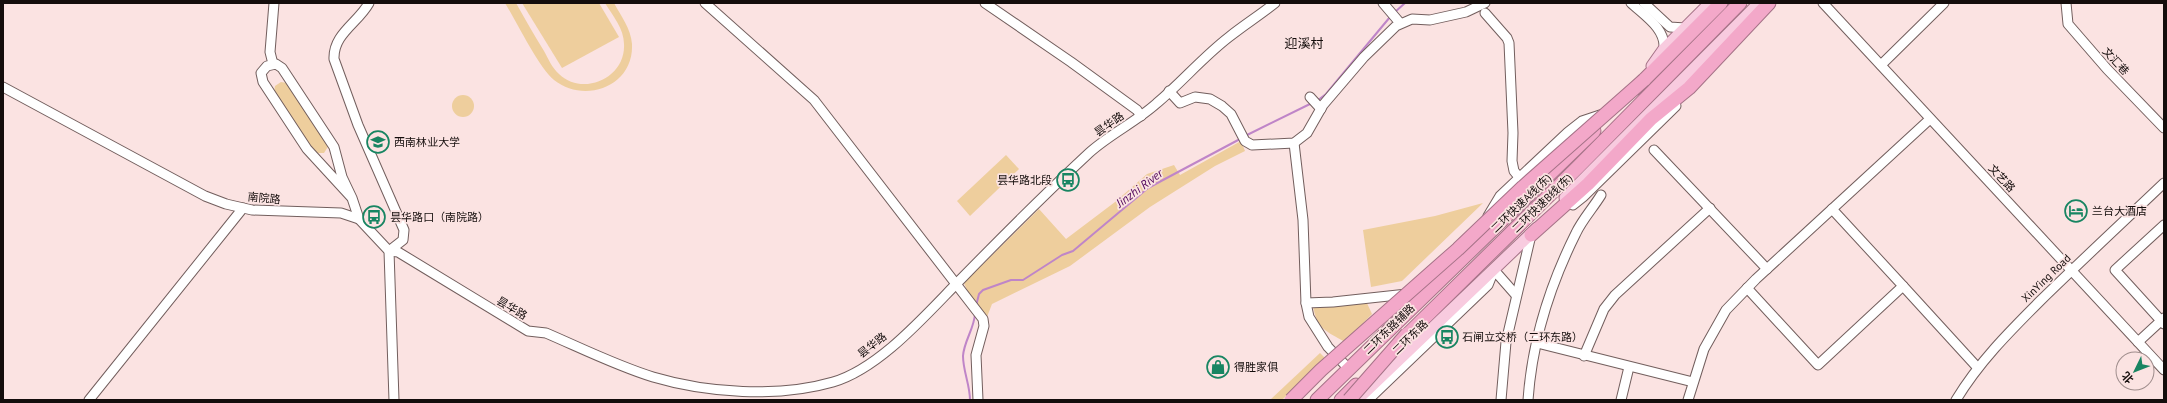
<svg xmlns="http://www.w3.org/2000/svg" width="2167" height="403" font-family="'PT Sans','Noto Sans SC',sans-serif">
  <rect width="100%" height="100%" fill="#fbe3e2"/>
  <g fill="#eece9d">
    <path d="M505 3H516C525 19 534 35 544 51 548 58 552 68 559 74 583 97 626 78 624 44 624 29 613 16 605 3H614C621 16 631 29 632 44 634 87 584 104 554 80 539 68 516 21 505 3Z"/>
    <path d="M522 3H599L619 37 562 68Z"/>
    <path d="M281 82 287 83 329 145 324 153H314L274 92 275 86Z"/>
    <circle cx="463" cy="106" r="11"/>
    <path d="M1241 141 1245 151 1215 166 1150 207 1070 266 992 304 987 317 968 293 964 283 1039 209 1066 239 1115 202 1147 174 1174 165 1180 175Z"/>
    <path d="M1006 155 1019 169 970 216 957 201Z"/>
    <path d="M1483 203 1402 281 1371 287 1363 230 1435 216Z"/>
    <path d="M1366 301 1372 314 1345 342C1326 331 1317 329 1313 306Z"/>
    <path d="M1320 353 1325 358 1282 400H1270Z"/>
  </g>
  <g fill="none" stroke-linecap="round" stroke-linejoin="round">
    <g stroke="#bf85c8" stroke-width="2">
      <path d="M1395 12 1405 3"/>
      <path d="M1317 101 1326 94 1390 17"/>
      <path d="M1245 136 1312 103"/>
      <path d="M976 306 979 294 983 290 1011 280H1023L1062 255 1073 251 1148 188 1240 139"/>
      <path d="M970 400C970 385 963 371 963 356 964 341 974 329 975 314"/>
    </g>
    <g stroke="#725e5d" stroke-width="11">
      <g id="minor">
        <path d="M369 3C358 23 333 34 334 59L358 125 404 230 403 240 389 251"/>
        <path d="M705 3 814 100 983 319 984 326 976 355 978 400"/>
        <path d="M985 3 1071 62 1137 110 1141 116"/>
        <path d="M1383 3 1400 23"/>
        <path d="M1631 3C1645 16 1666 29 1664 49"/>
        <path d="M1644 3 1670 27 1685 28"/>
        <path d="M1823 3 2164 370"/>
        <path d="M2066 3 2068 24 2107 69 2164 128"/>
        <path d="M1485 13 1507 38 1509 43 1513 133 1512 161 1514 171 1519 177"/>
        <path d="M273 64 270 52 274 3"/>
        <path d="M1881 65 1944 3"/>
        <path d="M3 87 205 196 226 204 252 210 341 213 359 219 389 251 394 400"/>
        <path d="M1169 91 1180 103 1195 97 1210 99 1222 106 1231 114 1245 141 1252 145 1294 143 1307 133 1323 105 1364 57 1396 26 1412 19 1430 20 1466 12 1485 3"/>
        <path d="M1310 97 1321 109"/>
        <path d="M1294 143 1303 220 1306 303 1309 317 1328 347 1348 368"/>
        <path d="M1654 150 1767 269"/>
        <path d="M352 198 307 149 263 82 261 73 267 66 276 64 282 68 334 147 342 177 352 198 359 219"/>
        <path d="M1573 205 1583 197 1676 106"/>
        <path d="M1488 216 1500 196 1568 132 1582 121 1603 114"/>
        <path d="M2164 225 2115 270 2164 324"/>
        <path d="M389 251 398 252 528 331 546 333C581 348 617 366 653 377 707 393 778 398 833 382 881 368 928 312 963 277 1004 235 1046 193 1089 153 1110 134 1136 122 1157 103 1182 82 1203 57 1229 37 1244 25 1260 15 1275 3"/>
        <path d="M1903 286 1977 367"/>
        <path d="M1747 288 1818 365 1903 286 1832 209"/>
        <path d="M1306 303 1333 302 1407 294"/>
        <path d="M2138 342 2164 318"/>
        <path d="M1537 343 1693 382"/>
        <path d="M1584 356 1604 309 1615 295 1710 208"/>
        <path d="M89 400 243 208"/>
        <path d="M1368 400 1488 285 1494 270 1516 295"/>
        <path d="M1501 400 1506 342 1531 235 1533 234"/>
        <path d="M1528 400C1532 343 1550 285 1576 233 1582 220 1593 208 1601 195"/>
        <path d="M1621 400 1629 367"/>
        <path d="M1688 400 1704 349 1726 310 1756 279 1930 119"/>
        <path d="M1956 400C1979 362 2009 332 2040 301 2081 261 2123 222 2164 183"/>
      </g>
    </g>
    <g stroke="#a57287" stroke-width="13">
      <g id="major">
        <path d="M1652 66 1664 49 1710 3"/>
        <path d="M1565 198 1759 3"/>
        <path d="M1357 400 1537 228"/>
      </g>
    </g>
    <g stroke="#a57287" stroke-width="15">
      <g id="highway">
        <path d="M1636 88 1721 3"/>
        <path d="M1531 235 1588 184 1651 119 1689 88 1769 3"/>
        <path d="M1400 342 1577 168 1740 3"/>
        <path d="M1317 400 1594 131"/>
        <path d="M1341 400 1356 385"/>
      </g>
    </g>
    <use href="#minor" stroke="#fff" stroke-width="9"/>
    <use href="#major" stroke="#f8cbdf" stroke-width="11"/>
    <use href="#highway" stroke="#f3a8c9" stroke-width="13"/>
    <g stroke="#a57287" stroke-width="15" stroke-linecap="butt">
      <g id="highway-bridge">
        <path d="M1291 400 1321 370 1458 249 1523 187 1644 80"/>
        <path d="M1349 400 1407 334"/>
      </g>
    </g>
    <use href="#highway-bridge" stroke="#f3a8c9" stroke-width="13"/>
  </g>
  <defs>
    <g id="university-ring" transform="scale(1.15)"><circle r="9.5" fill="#fbe3e2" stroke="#188562" stroke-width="1.5"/><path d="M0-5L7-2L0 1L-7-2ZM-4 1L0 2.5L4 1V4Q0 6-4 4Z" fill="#188562"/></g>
    <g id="bus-ring" transform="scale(1.15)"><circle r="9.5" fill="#fbe3e2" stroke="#188562" stroke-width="1.5"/><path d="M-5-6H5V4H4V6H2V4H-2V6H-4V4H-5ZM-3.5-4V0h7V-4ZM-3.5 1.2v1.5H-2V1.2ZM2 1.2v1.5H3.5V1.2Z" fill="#188562"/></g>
    <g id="hotel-ring" transform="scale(1.15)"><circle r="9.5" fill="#fbe3e2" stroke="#188562" stroke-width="1.5"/><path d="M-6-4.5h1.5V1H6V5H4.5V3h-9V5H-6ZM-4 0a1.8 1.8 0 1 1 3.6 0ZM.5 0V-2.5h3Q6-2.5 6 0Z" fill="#188562"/></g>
    <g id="shop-ring" transform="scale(1.15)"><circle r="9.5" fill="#fbe3e2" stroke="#188562" stroke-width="1.5"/><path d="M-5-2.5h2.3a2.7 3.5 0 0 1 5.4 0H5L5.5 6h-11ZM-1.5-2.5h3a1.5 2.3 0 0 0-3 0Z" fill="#188562"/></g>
  </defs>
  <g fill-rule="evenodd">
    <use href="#university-ring" x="378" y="142"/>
    <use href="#bus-ring" x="1068" y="180"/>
    <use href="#hotel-ring" x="2076" y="211"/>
    <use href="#bus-ring" x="374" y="217"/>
    <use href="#bus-ring" x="1447" y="337"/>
    <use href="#shop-ring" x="1218" y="367"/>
  </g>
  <g text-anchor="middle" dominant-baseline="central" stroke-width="3.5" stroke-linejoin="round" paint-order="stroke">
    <g font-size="11" fill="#140d0c" stroke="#fbe3e2">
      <text transform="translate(2116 61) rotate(47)">文汇巷</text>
      <text transform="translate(1109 124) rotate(-35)">昙华路</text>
      <text transform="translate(2002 178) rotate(47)">文艺路</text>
      <text transform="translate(264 198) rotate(5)">南院路</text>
      <text transform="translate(1521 203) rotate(-44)">二环快速A线(东)</text>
      <text transform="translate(1542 203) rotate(-44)">二环快速B线(东)</text>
      <text transform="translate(2046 278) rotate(-44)">XinYing Road</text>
      <text transform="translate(512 308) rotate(31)">昙华路</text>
      <text transform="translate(1389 329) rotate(-44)">二环东路辅路</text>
      <text transform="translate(1410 337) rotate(-44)">二环东路</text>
      <text transform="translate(872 345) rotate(-38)">昙华路</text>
    </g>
    <g font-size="11" fill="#140d0c" stroke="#fbe3e2" text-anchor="start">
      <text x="394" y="142">西南林业大学</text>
      <text x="1052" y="180" text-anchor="end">昙华路北段</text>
      <text x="2092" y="211">兰台大酒店</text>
      <text x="390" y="217">昙华路口（南院路）</text>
      <text x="1462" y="337">石闸立交桥（二环东路）</text>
      <text x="1234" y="367">得胜家俱</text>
    </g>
    <g font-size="12" font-style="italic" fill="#4d0059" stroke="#fbe3e2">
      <text transform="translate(1139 188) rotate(-37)">Jinzhi River</text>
    </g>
    <g font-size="13" fill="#140d0c" stroke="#fbe3e2">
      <text x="1304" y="43">迎溪村</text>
    </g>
  </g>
  <rect width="2167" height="403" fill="none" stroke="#140d0c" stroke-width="8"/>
  <g transform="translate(2135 371) rotate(227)"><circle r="19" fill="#fbe3e2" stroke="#9f8d8c"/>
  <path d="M0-3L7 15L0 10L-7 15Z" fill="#188562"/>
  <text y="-6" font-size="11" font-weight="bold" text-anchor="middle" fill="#140d0c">北</text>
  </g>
</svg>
